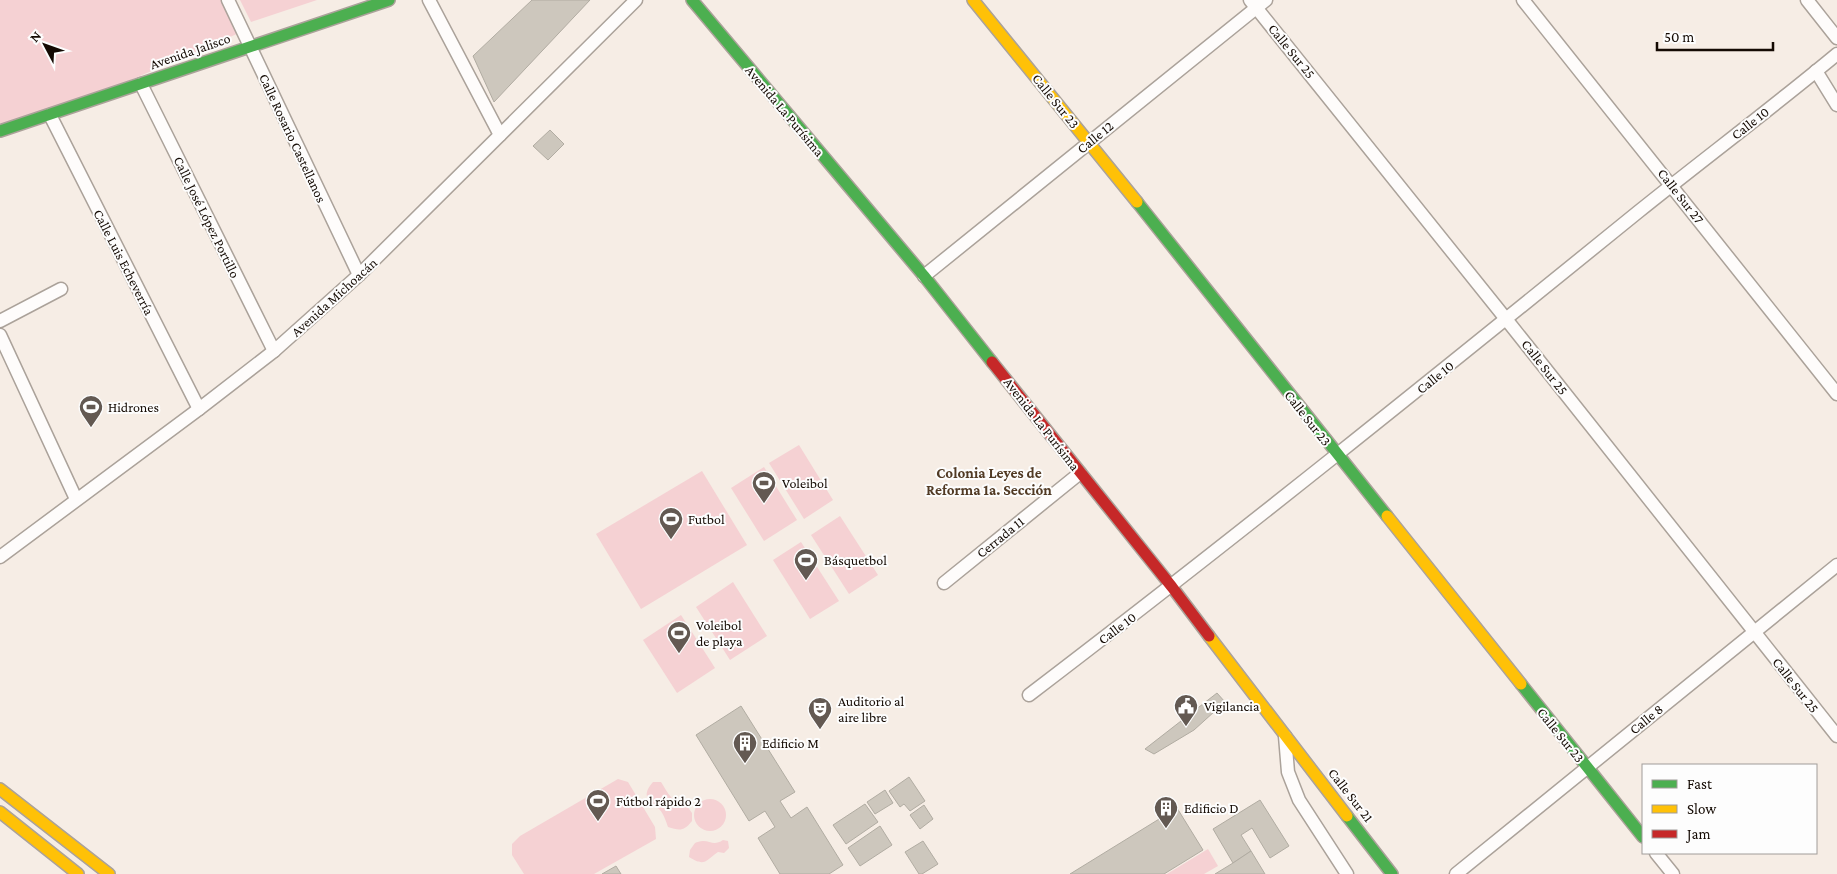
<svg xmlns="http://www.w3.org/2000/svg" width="1837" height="874" font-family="'Crimson Pro',serif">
  <rect width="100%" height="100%" fill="#f6ede5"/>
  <g fill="#f5d1d3">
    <path d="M0 0H229L246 30 50 115 0 128Z"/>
    <path d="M240 0H317L251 22Z"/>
    <path d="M799 445 833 500 804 519 769 463Z"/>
    <path d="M764 467 797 520 764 541 731 488Z"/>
    <path d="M702 471 747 545 641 609 596 534Z"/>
    <path d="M840 516 878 575 849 594 811 535Z"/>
    <path d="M801 542 839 601 810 619 773 560Z"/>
    <path d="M733 582 767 636 730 660 696 607Z"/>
    <path d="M681 615 715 668 677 693 643 640Z"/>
    <path d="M618 779 628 782 655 827 656 839 594 874H524L512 855V844L520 836Z"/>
    <path d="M653 782H661C668 793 672 803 687 806L692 813V821C684 831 680 831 668 827 666 821 663 812 658 808 648 799 641 796 653 782Z"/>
    <circle cx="710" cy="815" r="16"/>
    <path d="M723 840 728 841 729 848 724 853 718 852C705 861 705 867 689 857L690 850 695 843C697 842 700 841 703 841 711 841 714 846 723 840Z"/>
    <path d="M1208 849 1218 866 1204 874H1167Z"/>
  </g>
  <g fill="#cdc7bd" stroke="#b1aca2">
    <path d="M532 0H590L494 102 473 56Z"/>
    <path d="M550 130 564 144 548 160 533 146Z"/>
    <path d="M1217 693 1225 702 1194 730 1154 754 1145 749Z"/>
    <path d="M741 706 795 792 780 801 791 818 807 807 843 865 829 874H780L758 838 775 827 765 811 749 821 696 735Z"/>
    <path d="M909 777 925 801 910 811 904 804 900 807 889 791Z"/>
    <path d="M885 790 893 803 875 814 867 802Z"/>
    <path d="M1260 800 1289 846 1270 858 1252 828 1241 835 1251 851 1233 863 1213 829Z"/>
    <path d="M865 804 878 822 846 844 833 825Z"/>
    <path d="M924 805 933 819 920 829 910 815Z"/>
    <path d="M1177 808 1203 850 1164 874H1070Z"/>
    <path d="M880 826 892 845 860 866 848 848Z"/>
    <path d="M923 841 938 864 922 874H919L905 852Z"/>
    <path d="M1251 851 1265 874H1215L1233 863Z"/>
    <path d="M616 866 621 874H602Z"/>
  </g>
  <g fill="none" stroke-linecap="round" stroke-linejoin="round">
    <g stroke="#aba29a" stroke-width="15">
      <g id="street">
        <path d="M228 0 359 275"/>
        <path d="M429 0 500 135"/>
        <path d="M1250 0 1506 319 1837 736"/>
        <path d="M1523 0 1837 394"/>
        <path d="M1807 0 1837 38"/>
        <path d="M1816 71 1837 105"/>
        <path d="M141 84 274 351"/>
        <path d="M50 115 199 409"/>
        <path d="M924 276 1266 0"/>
        <path d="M0 321 61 289"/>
        <path d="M0 335 76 499"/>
        <path d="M0 557 199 409 274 351 359 275 636 0"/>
        <path d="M944 583 1080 473"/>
        <path d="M1029 695C1235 538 1437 375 1638 212 1704 159 1772 108 1837 54"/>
        <path d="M1285 736 1288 772 1299 800 1347 874"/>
        <path d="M1656 853 1673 874"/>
        <path d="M1456 874 1837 565"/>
      </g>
    </g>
    <g stroke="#aba29a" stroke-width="14">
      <g id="fast">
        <path d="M692 0 924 276 992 362"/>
        <path d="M0 131 389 0"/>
        <path d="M1137 202 1387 516"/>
        <path d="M1521 684 1643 837"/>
        <path d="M1347 816 1392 874"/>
      </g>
    </g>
    <g stroke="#aba29a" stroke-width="14">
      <g id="slow">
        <path d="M973 0 1137 202"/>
        <path d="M1387 516 1521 684"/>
        <path d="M1209 636 1347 816"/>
        <path d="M0 789 109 874"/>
        <path d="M0 812 78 874"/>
      </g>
    </g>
    <g stroke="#aba29a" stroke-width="14">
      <path id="jam" d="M992 362 1172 587 1209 636"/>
    </g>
    <use href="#street" stroke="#fefcfb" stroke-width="12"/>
    <use href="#fast" stroke="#4caf50" stroke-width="11"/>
    <use href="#slow" stroke="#ffc107" stroke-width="11"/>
    <use href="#jam" stroke="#c62828" stroke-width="11"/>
  </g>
  <defs>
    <g id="stadium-pin" transform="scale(1.25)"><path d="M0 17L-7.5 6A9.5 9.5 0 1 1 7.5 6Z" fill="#635952" stroke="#fdfdfd"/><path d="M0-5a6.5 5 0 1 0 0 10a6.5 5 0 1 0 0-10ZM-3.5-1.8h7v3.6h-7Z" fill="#fff"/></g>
    <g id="civic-pin" transform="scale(1.25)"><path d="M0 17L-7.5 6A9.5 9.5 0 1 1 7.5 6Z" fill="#635952" stroke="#fdfdfd"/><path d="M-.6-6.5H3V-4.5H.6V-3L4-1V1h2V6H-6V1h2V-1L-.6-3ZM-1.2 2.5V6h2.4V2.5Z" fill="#fff"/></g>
    <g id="theatre-pin" transform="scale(1.25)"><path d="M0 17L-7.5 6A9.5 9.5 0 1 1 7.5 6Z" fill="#635952" stroke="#fdfdfd"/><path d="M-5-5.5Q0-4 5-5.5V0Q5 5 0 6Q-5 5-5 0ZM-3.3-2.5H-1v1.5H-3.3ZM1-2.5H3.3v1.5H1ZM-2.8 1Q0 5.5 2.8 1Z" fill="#fff"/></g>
    <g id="building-pin" transform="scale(1.25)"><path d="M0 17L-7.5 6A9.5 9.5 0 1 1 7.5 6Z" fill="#635952" stroke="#fdfdfd"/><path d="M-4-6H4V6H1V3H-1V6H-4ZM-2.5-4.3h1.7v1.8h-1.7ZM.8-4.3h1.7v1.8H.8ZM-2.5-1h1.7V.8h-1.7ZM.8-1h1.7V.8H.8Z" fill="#fff"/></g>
  </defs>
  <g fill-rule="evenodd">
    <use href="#stadium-pin" x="91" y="407"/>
    <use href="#stadium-pin" x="764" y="483"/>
    <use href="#stadium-pin" x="671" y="519"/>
    <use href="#stadium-pin" x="806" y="560"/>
    <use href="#stadium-pin" x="679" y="633"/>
    <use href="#civic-pin" x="1186" y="706"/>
    <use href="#theatre-pin" x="820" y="709"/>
    <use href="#building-pin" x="745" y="743"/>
    <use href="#stadium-pin" x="598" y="801"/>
    <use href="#building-pin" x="1166" y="808"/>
  </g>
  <g text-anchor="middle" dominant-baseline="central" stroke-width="4" stroke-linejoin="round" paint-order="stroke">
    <g font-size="14" fill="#140a03" stroke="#fdfdfd">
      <text transform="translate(190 51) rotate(-19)">Avenida Jalisco</text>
      <text transform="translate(1292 51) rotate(51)">Calle Sur 25</text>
      <text transform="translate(1056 101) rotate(51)">Calle Sur 23</text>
      <text transform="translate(785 111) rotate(50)">Avenida La Purísima</text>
      <text transform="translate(1750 123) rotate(-38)">Calle 10</text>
      <text transform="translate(1095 137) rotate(-39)">Calle 12</text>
      <text transform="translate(293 138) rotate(65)">Calle Rosario Castellanos</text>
      <text transform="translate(1681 196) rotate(52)">Calle Sur 27</text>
      <text transform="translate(207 217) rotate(64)">Calle José López Portillo</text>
      <text transform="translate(124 262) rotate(63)">Calle Luis Echeverría</text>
      <text transform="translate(334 297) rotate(-42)">Avenida Michoacán</text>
      <text transform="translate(1545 367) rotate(52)">Calle Sur 25</text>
      <text transform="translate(1435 377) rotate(-39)">Calle 10</text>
      <text transform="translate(1308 418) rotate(52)">Calle Sur 23</text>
      <text transform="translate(1042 424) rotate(52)">Avenida La Purísima</text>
      <text transform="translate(1000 537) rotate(-39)">Cerrada 11</text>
      <text transform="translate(1117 628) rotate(-37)">Calle 10</text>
      <text transform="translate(1796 685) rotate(52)">Calle Sur 25</text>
      <text transform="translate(1646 719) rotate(-39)">Calle 8</text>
      <text transform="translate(1561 735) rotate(51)">Calle Sur 23</text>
      <text transform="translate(1351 795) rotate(52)">Calle Sur 21</text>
    </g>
    <g font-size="14" fill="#140a03" stroke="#fdfdfd" text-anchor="start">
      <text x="108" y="407">Hidrones</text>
      <text x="782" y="483">Voleibol</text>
      <text x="688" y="519">Futbol</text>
      <text x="824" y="560">Básquetbol</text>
      <text x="696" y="625">Voleibol<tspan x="696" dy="16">de playa</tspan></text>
      <text x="838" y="701">Auditorio al<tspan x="838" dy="16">aire libre</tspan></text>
      <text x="1204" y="706">Vigilancia</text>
      <text x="762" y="743">Edificio M</text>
      <text x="616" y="801">Fútbol rápido 2</text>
      <text x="1184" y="808">Edificio D</text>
    </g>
    <g font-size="15" font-weight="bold" fill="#513a24" stroke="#fdfdfd">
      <text x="989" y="473">Colonia Leyes de<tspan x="989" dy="17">Reforma 1a. Sección</tspan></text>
    </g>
  </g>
  <rect x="1642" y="764" width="175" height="90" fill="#fdfdfd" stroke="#a09c99"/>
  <rect x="1652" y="780" width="25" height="8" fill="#4caf50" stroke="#a09c99"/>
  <text x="1687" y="789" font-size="15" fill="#140a03">Fast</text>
  <rect x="1652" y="805" width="25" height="8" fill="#ffc107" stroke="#a09c99"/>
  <text x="1687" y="814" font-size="15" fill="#140a03">Slow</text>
  <rect x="1652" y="830" width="25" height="8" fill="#c62828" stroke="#a09c99"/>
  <text x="1687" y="839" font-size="15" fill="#140a03">Jam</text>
  <g transform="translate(45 45) rotate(311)" stroke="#fdfdfd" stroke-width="4" paint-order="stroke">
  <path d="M0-4L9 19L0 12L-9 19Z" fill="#140a03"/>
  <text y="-8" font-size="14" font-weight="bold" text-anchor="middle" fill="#140a03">N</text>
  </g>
  <path d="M1657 42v8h116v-8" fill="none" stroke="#140a03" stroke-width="2.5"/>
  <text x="1664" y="42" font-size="15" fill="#140a03" stroke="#fdfdfd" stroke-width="4" paint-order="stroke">50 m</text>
</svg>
